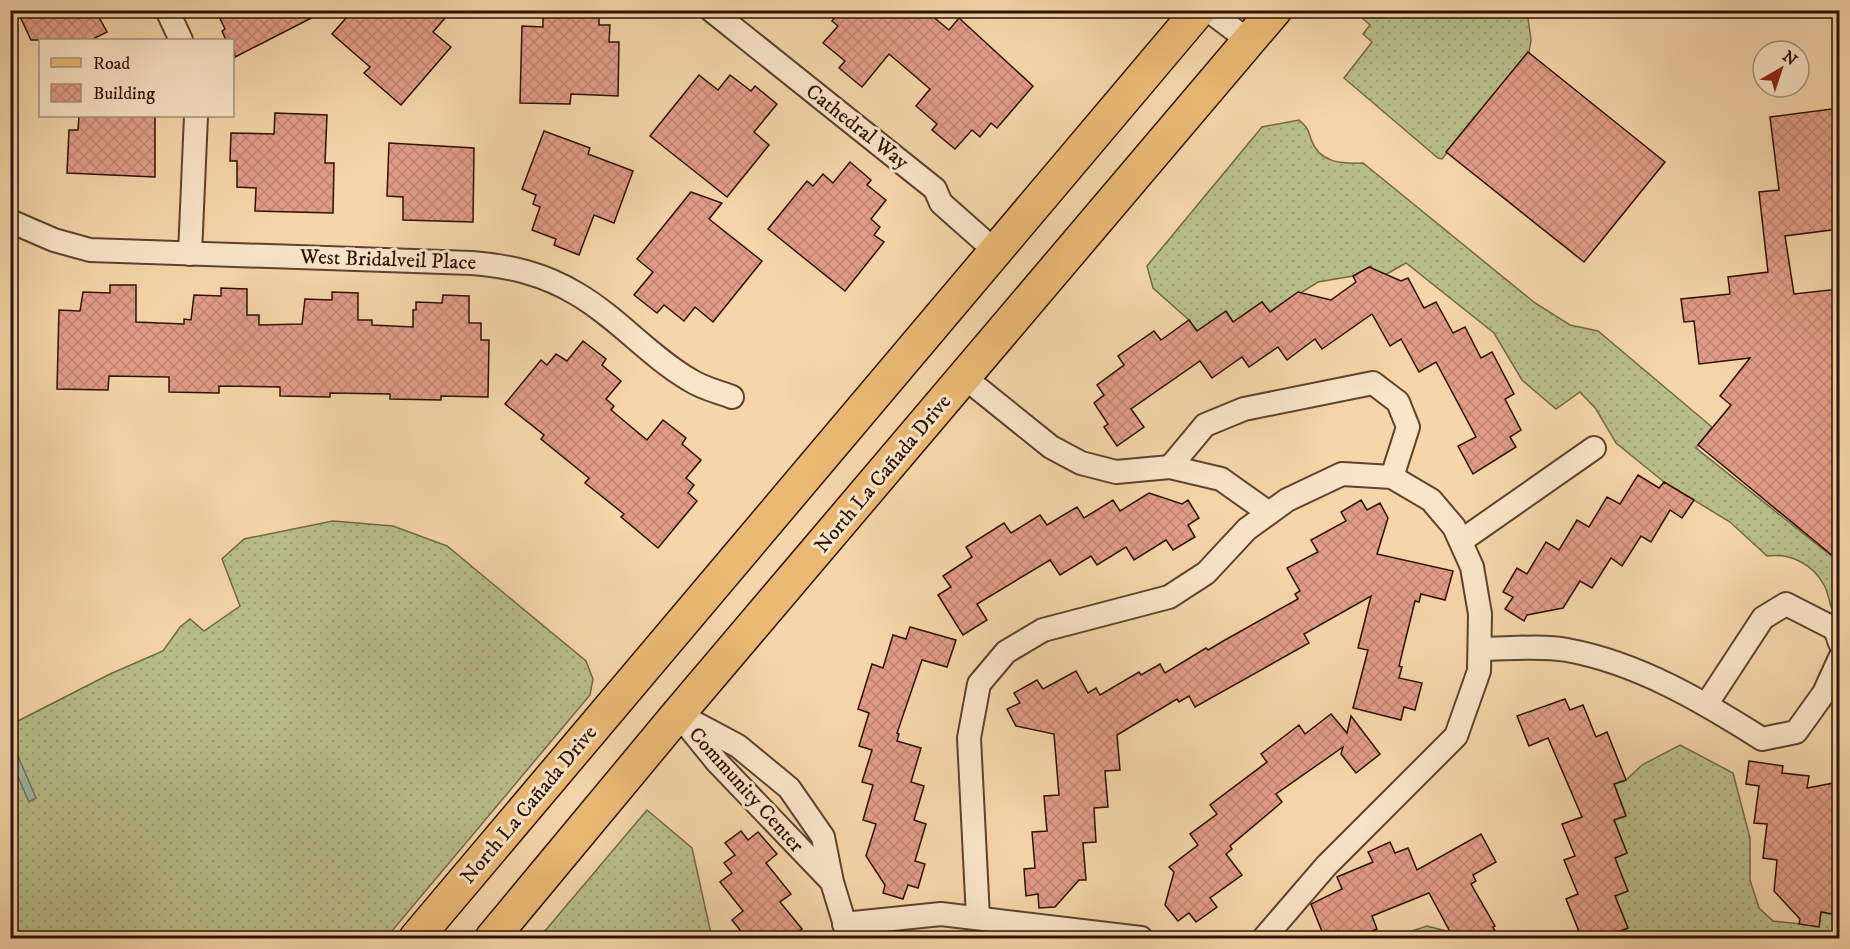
<svg xmlns="http://www.w3.org/2000/svg" width="1850" height="949" font-family="'IM FELL DW Pica',serif">
  <defs>
    <pattern id="grass-dots" width="8" height="8" patternUnits="userSpaceOnUse" patternTransform="scale(1.5)"><rect width="8" height="8" fill="#b8be8a"/><path d="M2 2h.1M6 6h.1" fill="none" stroke="#9ea276" stroke-width="1.8" stroke-linecap="round"/></pattern>
    <pattern id="building-cross-hatch" width="8" height="8" patternUnits="userSpaceOnUse" patternTransform="scale(1.5)"><rect width="8" height="8" fill="#e19c88"/><path d="M0 0l8 8M0 8l8-8" fill="none" stroke="#c18574"/></pattern>
  </defs>
  <rect width="100%" height="100%" fill="#f5d5a9"/>
  <filter id="stains"><feTurbulence type="fractalNoise" baseFrequency=".00333" numOctaves="4"/><feColorMatrix values="0 0 0 0 .2 0 0 0 0 .09 0 0 0 0 .02 0 0 0 .5 -.17"/></filter>
  <radialGradient id="worn" r=".72"><stop offset=".6" stop-color="#630" stop-opacity="0"/><stop offset="1" stop-color="#630" stop-opacity=".3"/></radialGradient>
  <g fill="url(#grass-dots)" stroke="#726848" stroke-width="1.5">
    <path d="M1367 11H1527L1531 40 1529 52 1442 159 1438 158 1344 78 1372 42 1363 34 1370 25 1362 18Z"/>
    <path d="M1299 120C1307 127 1308 129 1311 139 1319 163 1342 164 1363 163L1535 303 1570 325 1598 331 1712 427 1696 448 1839 562V619C1827 606 1831 598 1824 585 1813 564 1790 553 1767 556L1730 522 1664 482 1616 443 1596 409 1580 392 1556 409 1522 380 1494 333 1406 263 1378 279 1371 266 1353 276 1318 282 1270 312 1262 302 1233 322 1226 312 1197 331 1189 320 1153 288 1147 266 1262 127Z"/>
    <path d="M333 521 393 526 447 546 586 661 593 679 590 695 386 938H11L12 724 110 674 163 651 180 627 190 619 204 631 240 606 222 559 244 539Z"/>
    <path d="M1680 745 1733 773 1750 838V880L1759 908 1773 921 1819 926 1821 912 1832 914 1839 905V938H1617L1615 933 1628 928 1615 896V858L1627 853 1614 820 1626 815 1614 784 1626 780 1642 765Z"/>
    <path d="M647 810 692 848 712 938H539Z"/>
    <path d="M1427 926 1450 932 1454 938H1399L1409 932Z"/>
  </g>
  <path fill="#9db9a4" stroke="#707665" stroke-width="1.5" d="M11 740 36 798 29 802 11 761Z"/>
  <g fill="url(#building-cross-hatch)" stroke="#2c1106" stroke-width="1.5">
    <path d="M17 10H95L107 32 91 40H31Z"/>
    <path d="M216 10H327L235 57 232 40H226L222 31 225 29Z"/>
    <path d="M353 10H452L433 32 451 47 401 105 364 73 370 67 332 34Z"/>
    <path d="M543 10H599V25H610L609 42H619L618 96 571 94 570 104 520 103 522 26 543 27Z"/>
    <path d="M841 10H925L949 30 959 18 1033 86 997 128 991 123 980 137 972 130 955 149 932 130 937 124 916 106 930 89 889 54 862 87 839 68 845 61 823 43 838 26 832 21Z"/>
    <path d="M1528 52 1665 162 1584 262 1446 152Z"/>
    <path d="M699 75 718 90 730 75 751 91 755 86 777 104 754 132 769 145 727 197 650 136Z"/>
    <path d="M1839 108V229L1785 236 1794 294 1839 289V561L1698 445 1731 405 1720 396 1750 358 1699 364 1694 321 1684 322 1681 299 1730 294 1728 277 1768 272 1759 192 1779 190 1770 117Z"/>
    <path d="M275 113 327 115 325 163H334L333 213 255 211 256 188 237 187V161H230L231 133 274 134Z"/>
    <path d="M79 116H155V177L67 173 69 130H78Z"/>
    <path d="M544 131 590 148 588 154 633 171 614 223 594 215 579 255 554 245 556 239 532 230 540 207 533 204 536 195 522 189Z"/>
    <path d="M389 143 474 148 473 222 403 220V197L387 196Z"/>
    <path d="M850 162 871 180 867 185 886 200 871 219 880 227 874 235 884 242 845 291 768 229 807 181 813 186 823 174 833 183Z"/>
    <path d="M691 192 722 203 709 219 762 261 713 322 695 307 684 321 664 305 657 313 634 295 653 272 637 259Z"/>
    <path d="M1369 267 1401 281 1408 278 1424 308 1436 302 1453 333 1465 327 1481 358 1492 352 1514 394 1505 399 1521 430 1510 437 1516 447 1473 474 1458 446 1476 437 1436 362 1419 372 1401 339 1390 346 1372 314 1322 349 1315 339 1287 360 1278 347 1249 367 1242 357 1212 378 1200 361 1131 409 1144 427 1117 446 1104 427 1108 424 1094 403 1104 395 1097 385 1124 365 1118 356 1154 331 1161 340 1189 320 1197 331 1226 311 1233 322 1262 302 1270 312 1298 292 1331 300 1356 282 1353 276Z"/>
    <path d="M110 285H136V322L184 324V319L191 320 194 295 221 296V288L247 289V315H259V325L302 324 305 299 332 300V292L358 293V320H372V325L413 327V310H416V302L442 303 443 295 469 296V323H481V340H489L488 397 441 396V400L390 399V394L330 393V397L280 396V387L219 386V393L169 392V377L109 376 108 390 57 389 59 310 80 311 83 292 110 293Z"/>
    <path d="M583 341 606 359 602 365 621 381 606 399 614 406 611 410 647 440 663 420 686 438 682 444 701 460 686 478 694 485 688 493 697 501 658 548 621 517 624 514 585 483 589 478 541 439 544 435 505 404 541 360 547 365 556 354 567 361Z"/>
    <path d="M1638 475 1659 488 1664 482 1694 500 1682 518 1670 510 1651 542 1641 536 1622 566 1611 558 1592 588 1580 581 1563 608 1527 615 1524 621 1505 609 1513 597 1503 592 1517 568 1527 574 1546 542 1559 550 1577 520 1589 527 1607 497 1620 504Z"/>
    <path d="M1149 493 1182 504 1188 500 1199 518 1188 525 1195 537 1173 550 1166 540 1134 560 1126 547 1097 565 1091 556 1060 575 1050 560 977 604 987 620 963 635 938 595 951 587 943 576 972 557 966 547 1004 523 1011 533 1040 515 1047 525 1077 507 1084 518 1113 500 1120 511Z"/>
    <path d="M1361 500 1367 510 1380 503 1388 518 1377 554 1453 571 1445 600 1421 594 1419 602 1415 601 1399 666 1402 667 1399 678 1422 683 1415 710 1404 707 1401 720 1353 708 1368 650 1358 648 1371 596 1304 634 1309 643 1195 707 1189 696 1179 702 1177 699 1117 735 1120 770 1105 771 1108 807 1094 808 1096 842 1083 843 1086 880H1079L1055 907 1039 908 1038 894 1026 896 1024 869 1035 868 1032 832 1047 831 1044 796 1059 795 1054 734 1016 726 1007 709 1020 703 1014 693 1037 680 1043 689 1076 671 1088 693 1096 688 1100 695 1139 672 1141 675 1160 664 1165 673 1206 648 1208 650 1225 640 1298 599 1295 594 1300 591 1287 568 1318 552 1311 540 1346 521 1341 512Z"/>
    <path d="M910 627 956 640 947 667 922 660 897 733 899 734 897 741 921 748 911 782 924 786 914 820 926 824 915 861 925 864 918 888 908 885 903 899 883 893 885 885 866 856 876 824 863 820 873 785 862 782 872 750 859 746 869 713 858 709 872 664 883 668 893 635 906 639Z"/>
    <path d="M1565 699 1570 710 1583 705 1596 737 1607 732 1626 780 1614 784 1626 816 1614 820 1627 853 1615 858 1628 891 1615 896 1628 928 1615 933 1617 939H1582L1566 899 1578 894 1564 860 1575 856 1562 824 1582 817 1548 738 1529 746 1517 716Z"/>
    <path d="M1331 714 1347 733 1351 716 1380 754 1356 773 1341 754 1343 747 1276 794 1282 802 1230 846 1232 849 1226 854 1242 875 1210 898 1217 907 1196 922 1189 913 1178 921 1165 905 1174 872 1169 867 1198 845 1190 834 1217 814 1210 805 1267 762 1261 754 1299 725 1305 734Z"/>
    <path d="M1749 761 1783 766 1782 773 1809 776 1807 788 1839 782V867L1832 914 1821 912 1819 927 1799 924 1800 919 1774 891 1777 860 1763 858 1767 824 1754 823 1759 786 1746 784Z"/>
    <path d="M741 831 748 840 758 832 777 854 766 863 791 894 780 902 802 929 789 939H747L732 920 743 911 720 882 732 873 724 863 735 855 725 843Z"/>
    <path d="M1481 834 1496 862 1473 875 1476 881 1471 884 1495 926 1493 927 1499 939H1454L1429 893 1372 916 1377 929 1354 939H1325L1311 904 1342 889 1337 877 1373 862 1368 852 1390 842 1395 853 1408 848 1417 870Z"/>
  </g>
  <g fill="none" stroke-linecap="round" stroke-linejoin="round">
    <g stroke="#5e422f" stroke-width="26">
      <g id="street">
        <path d="M167 10 181 40"/>
        <path d="M711 10 935 189 941 203 994 250"/>
        <path d="M1208 10 1249 41"/>
        <path d="M10 221 54 240 90 250 472 263C510 266 544 274 577 294 618 318 649 356 690 380 702 388 719 392 732 397"/>
        <path d="M190 254 196 116"/>
        <path d="M964 377 1051 447 1081 463 1116 472 1170 467 1221 479 1269 513"/>
        <path d="M1170 467 1205 425 1244 409 1373 383 1398 402 1408 427 1392 477"/>
        <path d="M1461 541 1594 448"/>
        <path d="M1480 649C1507 649 1539 645 1567 650 1638 663 1702 701 1762 739L1796 732 1824 693 1840 658"/>
        <path d="M1706 705 1763 618 1786 604 1835 629 1840 643"/>
        <path d="M832 882 717 762 678 714 738 746 789 788 823 837 832 882 849 938"/>
        <path d="M978 918 969 738 979 684 1006 652 1043 630 1169 597 1206 573 1247 529 1287 500 1342 474 1392 477 1431 500 1454 527 1472 567 1480 614 1479 671 1456 736 1326 866 1264 938"/>
        <path d="M844 924 941 914 1141 938"/>
      </g>
    </g>
    <g stroke="#2c1106" stroke-width="36">
      <g id="primary">
        <path d="M416 938 1199 10"/>
        <path d="M492 938 678 714 1275 10"/>
      </g>
    </g>
    <use href="#street" stroke="#f8e4c7" stroke-width="22"/>
    <use href="#primary" stroke="#eaba74" stroke-width="33"/>
  </g>
  <g text-anchor="middle" dominant-baseline="central" stroke-width="6" stroke-linejoin="round" paint-order="stroke">
    <g font-size="21" fill="#2c1106" stroke="#f8e4c7">
      <text transform="translate(857 127) rotate(38)">Cathedral Way</text>
      <text transform="translate(388 260) rotate(2)">West Bridalveil Place</text>
      <text transform="translate(883 474) rotate(-50)">North La Cañada Drive</text>
      <text transform="translate(746 790) rotate(48)">Community Center</text>
      <text transform="translate(529 805) rotate(-50)">North La Cañada Drive</text>
    </g>
  </g>
  <rect width="1850" height="949" fill="none" stroke="#f5d5a9" stroke-width="36"/>
  <rect x="12" y="12" width="1826" height="925" fill="none" stroke="#2c1106" stroke-width="3"/>
  <rect x="18" y="18" width="1814" height="913" fill="none" stroke="#2c1106" stroke-width="1.5"/>
  <rect x="39" y="39" width="195" height="78" fill="#f8e4c7" stroke="#a6907a" stroke-width="1.5"/>
  <rect x="51" y="58" width="30" height="9" fill="#eaba74" stroke="#a6907a" stroke-width="1.5"/>
  <text x="93" y="69" font-size="18" fill="#2c1106">Road</text>
  <rect x="51" y="84" width="30" height="18" fill="url(#building-cross-hatch)" stroke="#a6907a" stroke-width="1.5"/>
  <text x="93" y="99" font-size="18" fill="#2c1106">Building</text>
  <g transform="translate(1781 69) rotate(39)"><circle r="28" fill="#f8e4c7" stroke="#a6907a" stroke-width="1.5"/>
  <path d="M0-4.5L10 22L0 15L-10 22Z" fill="#8f2418"/>
  <text y="-9" font-size="16" font-weight="bold" text-anchor="middle" fill="#2c1106">N</text>
  </g>
  <rect width="100%" height="100%" filter="url(#stains)"/>
  <rect width="100%" height="100%" fill="url(#worn)"/>
</svg>
